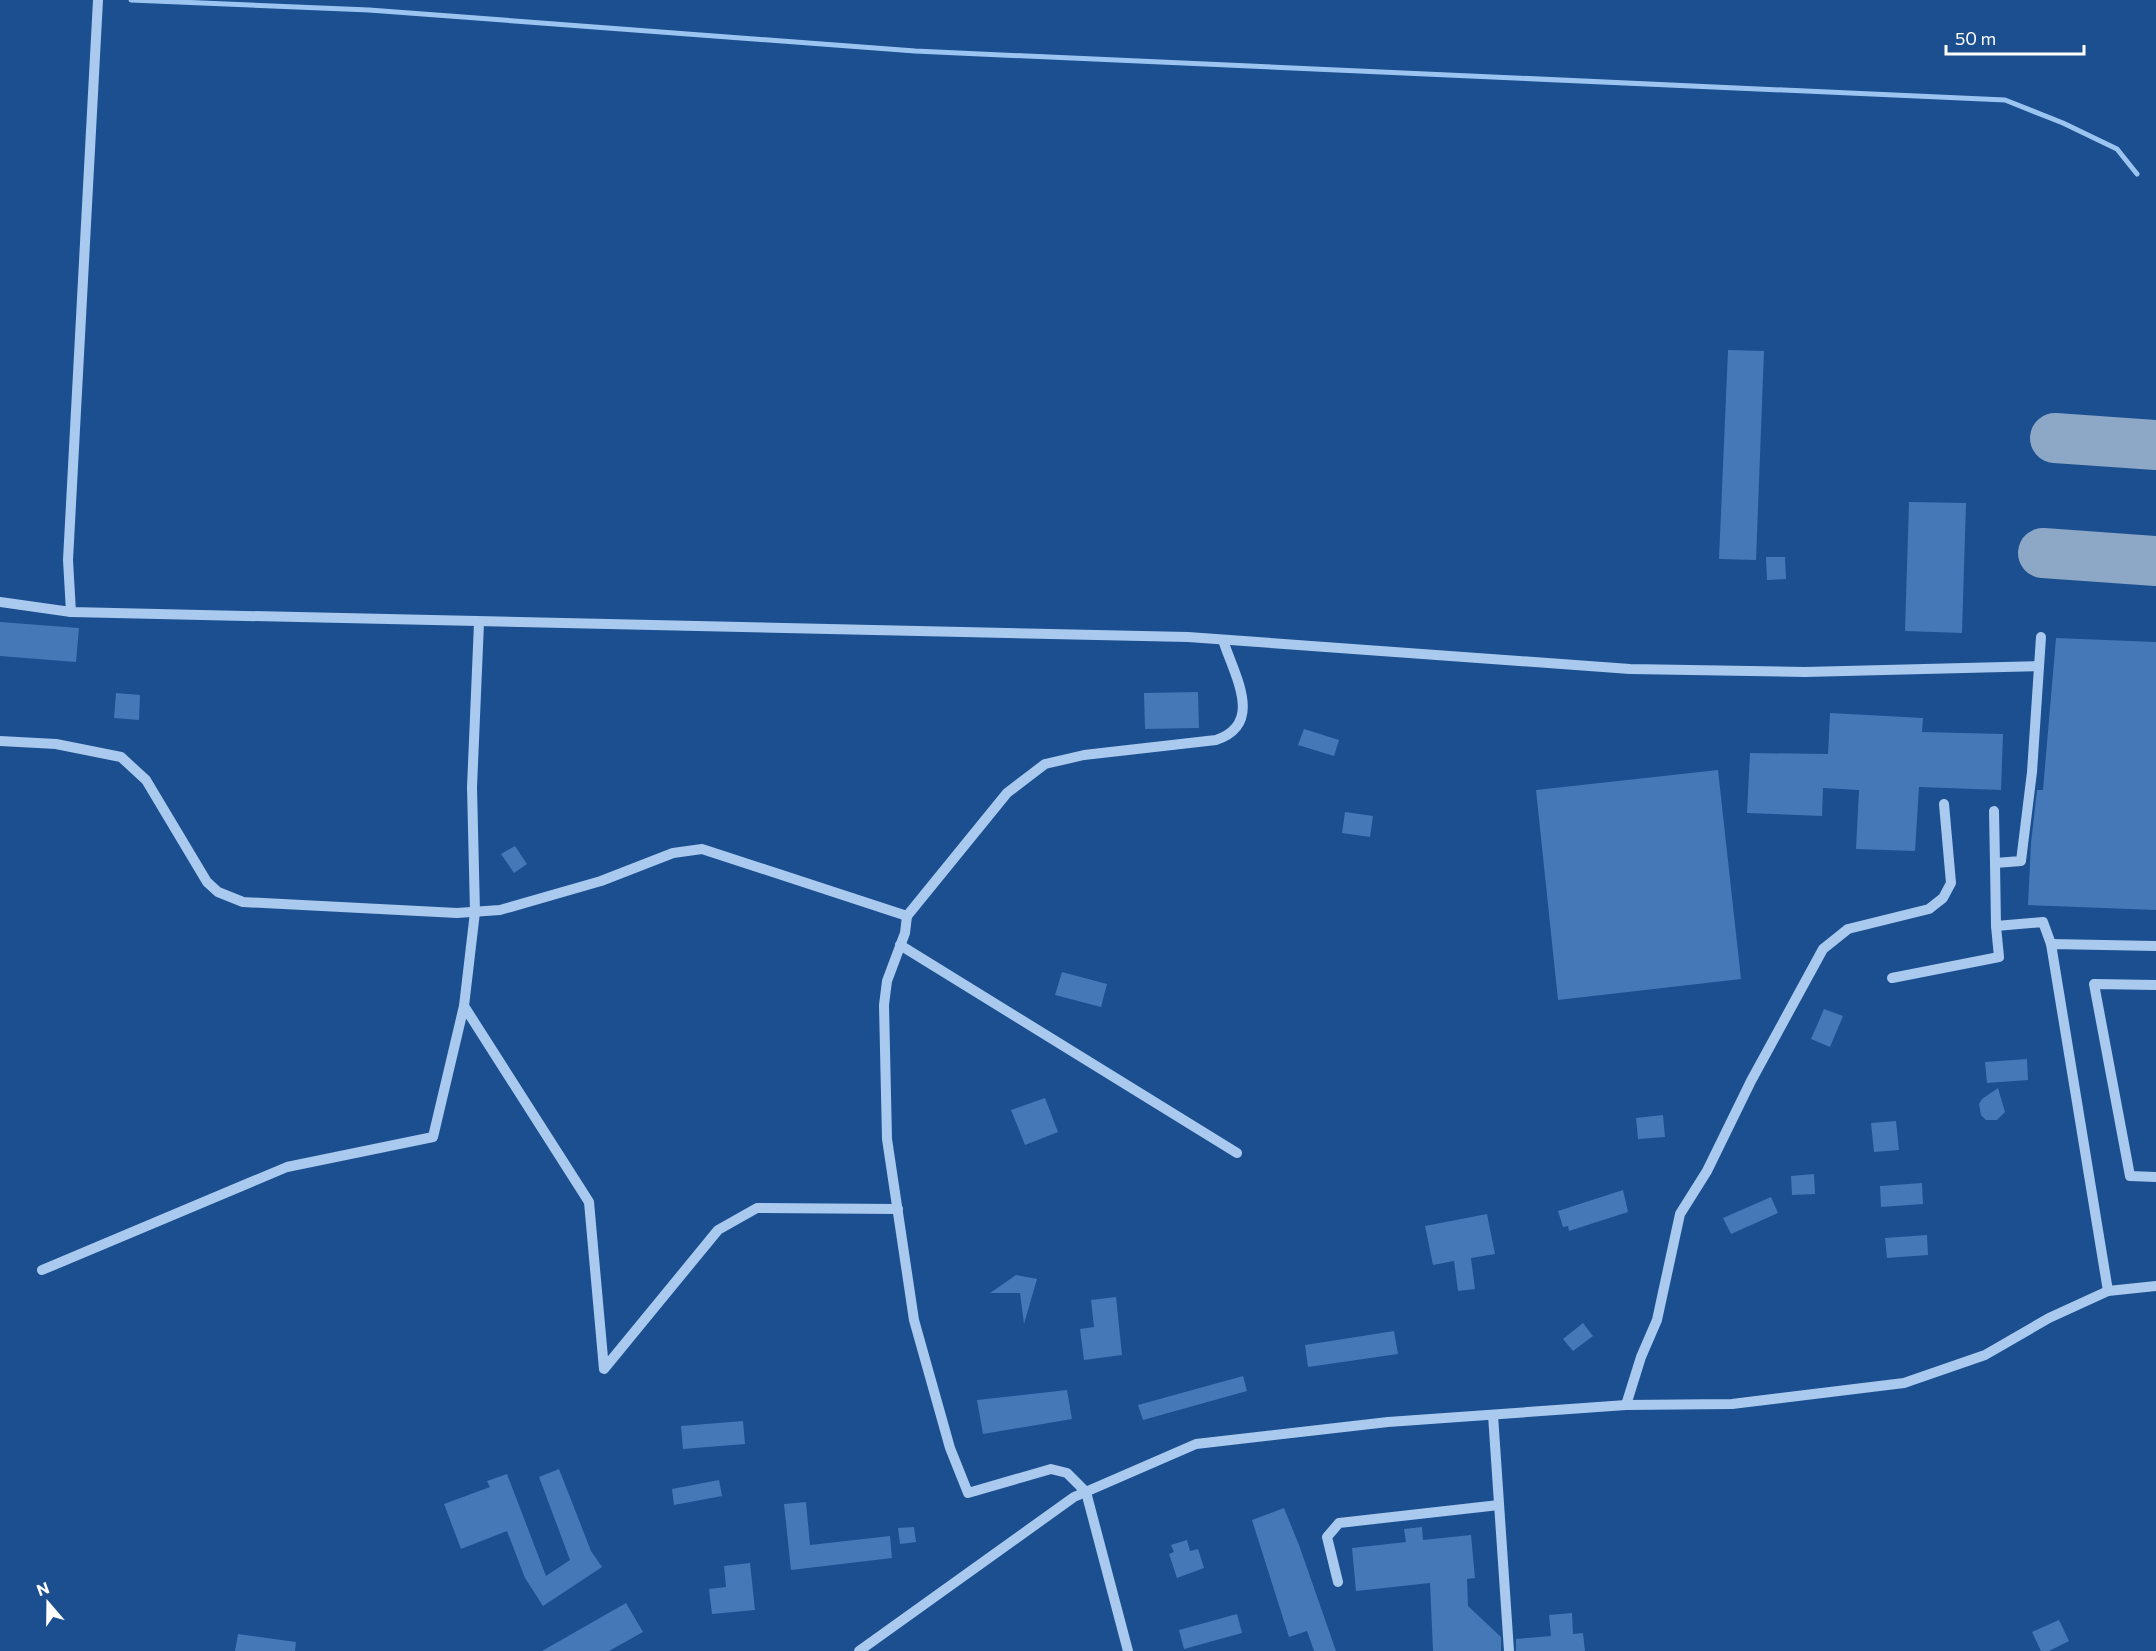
<svg xmlns="http://www.w3.org/2000/svg" width="2156" height="1651" font-family="Commissioner,sans-serif">
  <rect width="100%" height="100%" fill="#1b4f8f"/>
  <g fill="none" stroke-linecap="round" stroke-linejoin="round">
    <path stroke="#9cc4f0" stroke-width="5" d="M131 0 369 10 915 51 2005 100 2063 123 2117 149 2137 174"/>
    <g stroke="#8da7c7" stroke-width="50">
      <path d="M2055 438 2156 445"/>
      <path d="M2043 553 2156 561"/>
    </g>
  </g>
  <g fill="#4478b7">
    <path d="M1728 350 1764 351 1756 560 1719 559Z"/>
    <path d="M1909 502 1966 503 1962 633 1905 631Z"/>
    <path d="M1766 557H1785L1786 579 1767 580Z"/>
    <path d="M0 622 79 628 76 662 0 656Z"/>
    <path d="M2056 638 2156 642V910L2028 905 2031 843 2037 790H2043Z"/>
    <path d="M1198 692 1199 728 1145 729 1144 693Z"/>
    <path d="M116 693 140 695 139 720 114 718Z"/>
    <path d="M1830 713 1923 718 1922 732 2003 734 2001 790 1919 787 1915 851 1856 849 1859 790 1823 788 1822 816 1747 813 1750 753 1828 754Z"/>
    <path d="M1304 729 1339 740 1334 756 1298 745Z"/>
    <path d="M1718 770 1741 979 1558 1000 1536 790Z"/>
    <path d="M1345 812 1373 816 1370 837 1342 833Z"/>
    <path d="M515 846 527 864 514 873 501 854Z"/>
    <path d="M1062 972 1107 984 1101 1007 1055 995Z"/>
    <path d="M1824 1009 1843 1016 1830 1047 1811 1039Z"/>
    <path d="M2027 1059 2028 1080 1987 1083 1985 1062Z"/>
    <path d="M1998 1088 2005 1112 1997 1120H1986L1981 1115 1979 1104 1982 1099Z"/>
    <path d="M1045 1098 1058 1132 1025 1145 1011 1110Z"/>
    <path d="M1663 1115 1665 1137 1638 1139 1636 1118Z"/>
    <path d="M1896 1121 1899 1150 1874 1152 1871 1123Z"/>
    <path d="M1814 1174 1815 1194 1792 1195 1791 1176Z"/>
    <path d="M1922 1183 1923 1204 1881 1207 1880 1186Z"/>
    <path d="M1623 1190 1628 1212 1569 1231 1568 1226 1563 1227 1558 1211Z"/>
    <path d="M1771 1197 1778 1213 1731 1234 1723 1218Z"/>
    <path d="M1487 1214 1495 1254 1471 1258 1475 1289 1458 1291 1454 1261 1433 1265 1425 1226Z"/>
    <path d="M1927 1235 1928 1255 1887 1258 1885 1238Z"/>
    <path d="M1016 1275 1037 1279 1024 1324 1020 1293H990Z"/>
    <path d="M1116 1297 1122 1355 1084 1360 1080 1329 1094 1327 1091 1300Z"/>
    <path d="M1583 1323 1593 1336 1573 1351 1563 1339Z"/>
    <path d="M1394 1331 1398 1354 1308 1367 1305 1345Z"/>
    <path d="M1243 1376 1247 1391 1143 1420 1138 1405Z"/>
    <path d="M1067 1390 1072 1419 983 1434 977 1400Z"/>
    <path d="M743 1421 745 1444 683 1449 681 1426Z"/>
    <path d="M559 1469 591 1551 602 1567 543 1606 525 1578 507 1531 461 1549 444 1504 490 1487 487 1481 507 1474 546 1576 570 1560 539 1477Z"/>
    <path d="M719 1480 722 1496 674 1505 672 1489Z"/>
    <path d="M806 1502 810 1545 890 1536 892 1558 791 1570 784 1504Z"/>
    <path d="M1284 1508 1299 1545 1336 1651H1314L1307 1631 1289 1637 1252 1520Z"/>
    <path d="M914 1527 916 1542 900 1544 898 1528Z"/>
    <path d="M1422 1527 1423 1540 1471 1535 1475 1578 1467 1579 1468 1606 1501 1637V1651H1433L1430 1583 1356 1591 1352 1548 1406 1542 1404 1529Z"/>
    <path d="M1187 1540 1190 1551 1198 1549 1204 1568 1177 1578 1169 1554 1174 1552 1171 1545Z"/>
    <path d="M750 1563 755 1610 712 1614 709 1589 726 1587 724 1566Z"/>
    <path d="M626 1603 643 1632 609 1651H542Z"/>
    <path d="M1572 1613 1573 1634 1583 1633 1585 1651H1516V1639L1551 1636 1549 1615Z"/>
    <path d="M1237 1614 1242 1633 1184 1649 1179 1630Z"/>
    <path d="M2059 1620 2069 1641 2049 1651H2041L2032 1632Z"/>
    <path d="M238 1634 296 1642 295 1651H235Z"/>
  </g>
  <g fill="none" stroke-linecap="round" stroke-linejoin="round">
    <g stroke="#a9c9ee" stroke-width="10">
      <path d="M98 0 68 560 71 612 1188 637 1630 669 1805 672 2039 666"/>
      <path d="M0 602 71 612"/>
      <path d="M479 623 472 787 475 912 464 1006 589 1202 604 1369 718 1230 757 1208 898 1209"/>
      <path d="M2041 637 2032 772 2021 861 1995 863 1996 926 2043 922 2051 944"/>
      <path d="M0 741 56 744 121 757 146 780 207 882 218 892 243 902 457 913 500 910 601 881 673 853 702 849 907 916 1007 793 1045 764 1084 755 1216 740C1265 724 1234 675 1223 640"/>
      <path d="M1994 811 1995 863"/>
      <path d="M907 916 905 933 887 981 884 1005 887 1139 914 1320 950 1448 968 1493 1051 1469 1067 1473 1086 1492 1128 1651"/>
      <path d="M900 945 1237 1153"/>
      <path d="M1892 978 1999 957 1996 926"/>
      <path d="M2156 985 2094 984 2130 1176 2156 1177"/>
      <path d="M42 1270 287 1167 433 1137 464 1006"/>
      <path d="M2108 1291 2051 944 2156 946"/>
      <path d="M1626 1405 1641 1357 1657 1320 1680 1214 1707 1171 1751 1081 1823 949 1848 929 1929 909 1943 898 1951 883 1944 804"/>
      <path d="M1493 1415 1509 1651"/>
      <path d="M1338 1582 1327 1537 1339 1523 1499 1505"/>
      <path d="M859 1651 1074 1497 1196 1444 1388 1422 1626 1405 1732 1404 1904 1383 1985 1355 2049 1318 2108 1291 2156 1286"/>
    </g>
  </g>
  <g transform="translate(48 1603) rotate(340)" stroke="#1b4f8f" stroke-width="4.5" paint-order="stroke">
  <path d="M0-4.5L10 22L0 15L-10 22Z" fill="#ffffff"/>
  <text y="-9" font-size="16" font-weight="bold" text-anchor="middle" fill="#ffffff">N</text>
  </g>
  <path d="M1946 45v9h138v-9" fill="none" stroke="#ffffff" stroke-width="3"/>
  <text x="1955" y="45" font-size="18" fill="#ffffff" stroke="#1b4f8f" stroke-width="4.5" paint-order="stroke">50 m</text>
</svg>
